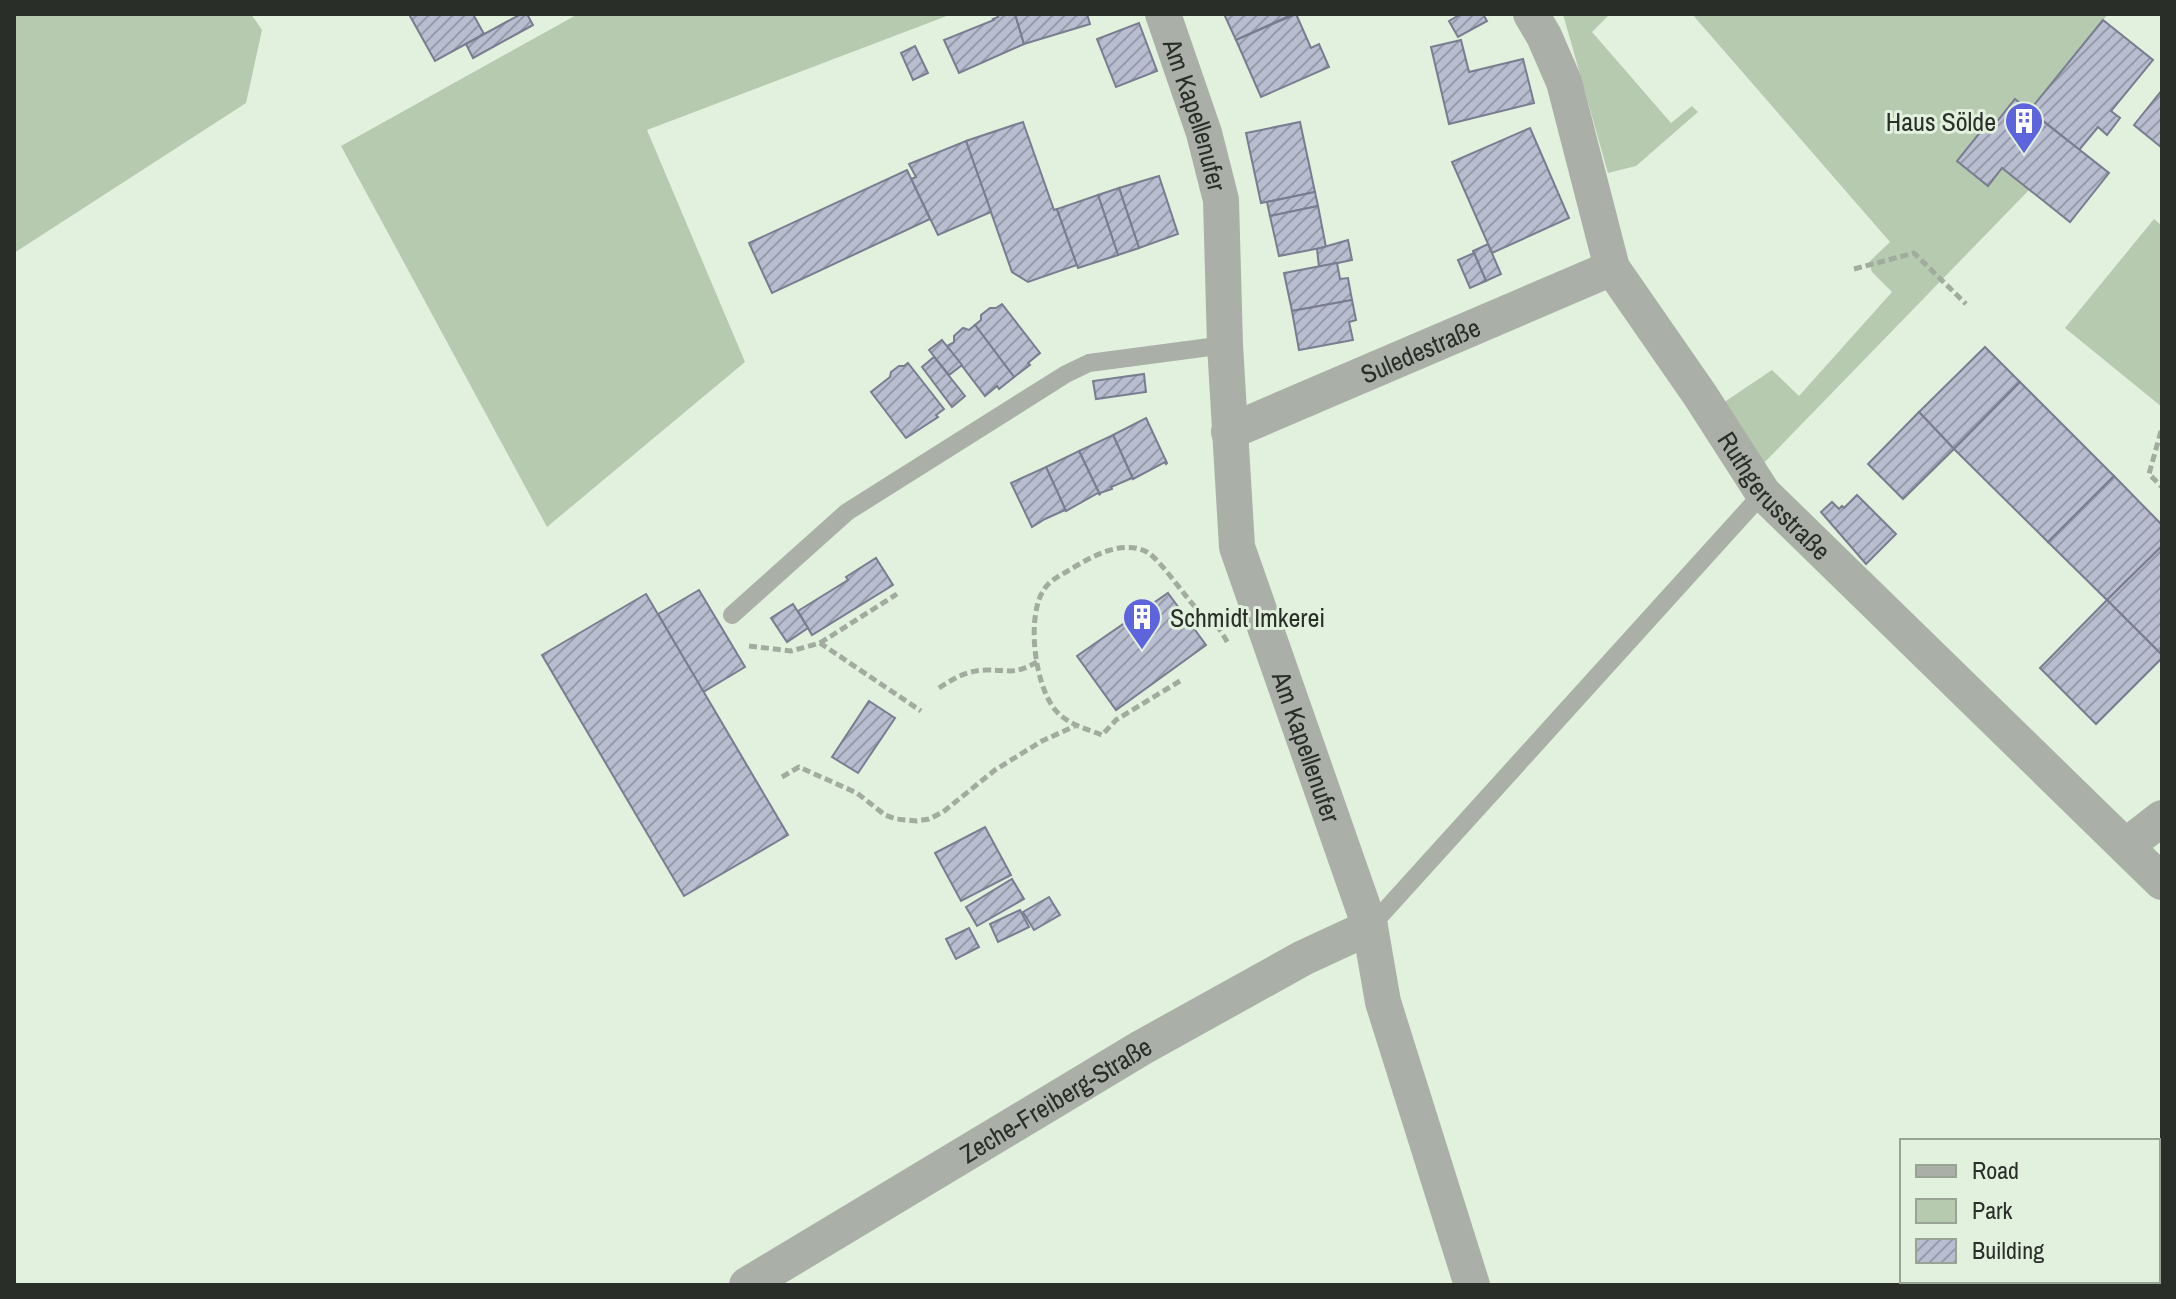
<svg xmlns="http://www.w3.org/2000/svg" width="2176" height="1299" font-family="'Archivo Narrow',sans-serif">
  <defs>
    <pattern id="building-hatch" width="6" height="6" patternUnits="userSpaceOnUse" patternTransform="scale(2)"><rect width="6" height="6" fill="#b9bdd0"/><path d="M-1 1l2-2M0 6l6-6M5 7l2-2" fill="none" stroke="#969aa9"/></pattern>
  </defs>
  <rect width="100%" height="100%" fill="#e2f0de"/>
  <g fill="#b5caaf">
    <path d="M14 14H251L262 30 246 103 14 253Z"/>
    <path d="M578 14H952L647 130 745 362 547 527 341 146Z"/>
    <path d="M1563 14H1610L1592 32 1671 123 1692 106 1698 112 1636 166 1608 173Z"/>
    <path d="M1692 14H2108L2030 110 2015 99 1995 124 1989 120 1957 161 1987 185 2002 168 2029 190 1759 468 1720 405 1772 370 1799 396 1892 292 1872 272 1869 262 1890 242Z"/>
    <path d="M2154 219 2162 226V407L2065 328Z"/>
  </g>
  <g fill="url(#building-hatch)" stroke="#797d8f" stroke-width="2">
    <path d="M413 14H473L484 34 435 61 410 16Z"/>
    <path d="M521 14H527L533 25 473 58 466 44Z"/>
    <path d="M997 14H1015L1024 44 959 73 944 40 994 20 993 19 998 17Z"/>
    <path d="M1015 14H1087L1090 24 1024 44Z"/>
    <path d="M1224 14H1290L1291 15 1236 40Z"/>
    <path d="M1296 14 1311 48 1319 44 1329 67 1261 97 1236 40Z"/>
    <path d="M1461 14H1483L1487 21 1458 37 1449 21Z"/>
    <path d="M2103 20 2153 60 2111 111 2120 118 2107 135 2098 127 2079 150 2030 110Z"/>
    <path d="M1139 23 1157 71 1116 87 1097 39Z"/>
    <path d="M1461 40 1469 72 1523 59 1534 103 1449 124 1431 47Z"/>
    <path d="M915 46 928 73 913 80 901 53Z"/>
    <path d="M2162 90V148L2134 125Z"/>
    <path d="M2015 99 2109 173 2070 222 2002 168 1988 186 1957 161 1990 120 1995 124Z"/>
    <path d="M1023 122 1054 210 1057 209 1077 265 1028 282 1012 272 966 141Z"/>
    <path d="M1300 122 1315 192 1261 203 1246 133Z"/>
    <path d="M1530 128 1569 218 1492 253 1452 162Z"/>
    <path d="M966 141 991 212 938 235 911 179 916 177 909 164Z"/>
    <path d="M907 170 930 219 772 293 749 243Z"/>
    <path d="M1159 176 1178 234 1139 248 1119 188Z"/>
    <path d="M1119 188 1139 248 1118 255 1098 195Z"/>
    <path d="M1315 192 1318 206 1270 216 1267 202Z"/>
    <path d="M1098 195 1118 255 1078 268 1057 209Z"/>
    <path d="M1318 206 1326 247 1279 256 1270 216Z"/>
    <path d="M1348 240 1352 260 1319 267 1317 249Z"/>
    <path d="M1488 244 1501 274 1486 281 1473 251Z"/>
    <path d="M1474 253 1486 281 1470 288 1458 260Z"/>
    <path d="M1337 263 1340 279 1348 278 1352 300 1292 311 1284 273Z"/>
    <path d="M1352 300 1356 320 1349 322 1353 340 1299 350 1292 311Z"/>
    <path d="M1002 304 1040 353 1028 363 1030 365 1014 377 975 325 981 320V315L990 308H996Z"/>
    <path d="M975 325 1014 377 999 389 997 386 985 396 947 346 954 342V336L963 328 969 330Z"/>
    <path d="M942 340 962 365 949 375 929 350Z"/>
    <path d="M1985 347 2020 382 1954 449 1919 412Z"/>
    <path d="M934 357 965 396 952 407 922 367Z"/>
    <path d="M908 363 944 409 936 415 938 417 906 438 871 392 890 377 891 372 899 366H904Z"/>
    <path d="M1144 374 1146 392 1096 399 1093 381Z"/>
    <path d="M2020 382 2114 476 2048 542 1954 449Z"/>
    <path d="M1919 412 1954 449 1903 499 1868 464Z"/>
    <path d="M1146 418 1167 463 1166 464 1165 462 1133 479 1113 435Z"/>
    <path d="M1113 435 1133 479 1132 478 1111 487 1112 489 1100 493V495L1079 451Z"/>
    <path d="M1079 451 1100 495 1098 493 1066 511 1046 467Z"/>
    <path d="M1046 467 1066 511 1065 510 1045 519 1032 527 1011 483Z"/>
    <path d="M2114 476 2162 525V546L2107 600 2048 542Z"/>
    <path d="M1857 495 1896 534 1866 564 1821 512 1832 502 1839 509 1842 506 1844 508Z"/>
    <path d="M2162 546V655L2107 600Z"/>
    <path d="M876 558 893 585 812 635 798 611 848 580 846 577Z"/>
    <path d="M699 590 745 667 703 692 658 614Z"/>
    <path d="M1168 593 1206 645 1116 710 1077 656Z"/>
    <path d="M646 594 788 835 684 896 542 655Z"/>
    <path d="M2107 600 2162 655V658L2096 724 2040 668Z"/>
    <path d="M793 604 808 628 787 642 771 618Z"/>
    <path d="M869 701 895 718 858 773 832 757Z"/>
    <path d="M985 827 1011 875 961 901 935 853Z"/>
    <path d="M1012 879 1024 899 977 926 966 907Z"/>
    <path d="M1049 897 1060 915 1034 930 1023 912Z"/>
    <path d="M1020 910 1029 927 998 942 990 924Z"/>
    <path d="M969 928 979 947 956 959 946 939Z"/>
  </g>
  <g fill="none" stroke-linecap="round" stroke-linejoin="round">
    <g stroke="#a1ac9e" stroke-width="5" stroke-dasharray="8 4" stroke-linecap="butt">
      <path d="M1854 269 1914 253 1966 304"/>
      <path d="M2161 431 2149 474 2162 487"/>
      <path d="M820 643 897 594"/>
      <path d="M749 646 791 651 820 643 921 711"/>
      <path d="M1180 681 1116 720 1102 735C1087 729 1070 725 1058 713 1035 690 1026 619 1043 591 1048 582 1057 577 1066 572 1088 559 1120 538 1147 552 1161 560 1186 599 1200 612 1204 616 1210 619 1214 623 1220 628 1224 637 1228 643"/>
      <path d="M939 688C954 678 968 670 987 670 1012 670 1013 675 1037 662"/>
      <path d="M782 777 799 767 857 793 885 815 896 819 917 821 929 819 943 812 995 770 1042 741 1075 726"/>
    </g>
    <g stroke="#aab0a8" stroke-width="18">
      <path d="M732 615 847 512 1066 374 1089 363 1225 345"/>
      <path d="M1370 927 1763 493"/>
    </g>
    <g stroke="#aab0a8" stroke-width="36">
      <path id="s1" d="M1163 14 1204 133 1221 200 1225 345 1237 547 1370 927 1383 1002 1472 1285"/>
      <path id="s2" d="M1531 14 1544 36 1564 82 1612 268 1700 395 1763 493 2162 882"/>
      <path id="s3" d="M1229 432 1612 268"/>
      <path d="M2126 846 2162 818"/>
      <path id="s4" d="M747 1285 1141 1048 1303 958 1370 927"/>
    </g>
  </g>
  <defs>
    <g id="building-pin" transform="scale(2)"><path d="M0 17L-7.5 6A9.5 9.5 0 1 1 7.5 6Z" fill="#5d64dc" stroke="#e2f0de"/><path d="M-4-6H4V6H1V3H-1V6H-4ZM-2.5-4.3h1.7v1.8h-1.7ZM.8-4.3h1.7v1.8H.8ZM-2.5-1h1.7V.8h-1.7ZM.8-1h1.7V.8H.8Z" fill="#fff"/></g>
  </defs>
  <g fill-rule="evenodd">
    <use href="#building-pin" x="2024" y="121"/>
    <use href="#building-pin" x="1142" y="617"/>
  </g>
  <g text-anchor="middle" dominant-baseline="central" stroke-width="6" stroke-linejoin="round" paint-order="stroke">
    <g font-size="26" fill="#292e28" stroke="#e2f0de">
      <text stroke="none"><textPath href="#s1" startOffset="106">Am Kapellenufer</textPath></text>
      <text stroke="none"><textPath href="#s3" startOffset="208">Suledestraße</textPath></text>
      <text stroke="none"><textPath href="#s2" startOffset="548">Ruthgerusstraße</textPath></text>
      <text stroke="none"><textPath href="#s1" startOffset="754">Am Kapellenufer</textPath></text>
      <text stroke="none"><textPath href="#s4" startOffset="360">Zeche-Freiberg-Straße</textPath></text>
    </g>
    <g font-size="26" fill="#292e28" stroke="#e2f0de" text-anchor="end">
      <text x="1996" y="121">Haus Sölde</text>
      <text x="1170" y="617" text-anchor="start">Schmidt Imkerei</text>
    </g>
  </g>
  <rect width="2176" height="1299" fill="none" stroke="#292e28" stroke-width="32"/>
  <rect x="1900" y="1139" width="260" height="144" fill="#e2f0de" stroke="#98a295" stroke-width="2"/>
  <rect x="1916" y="1165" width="40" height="12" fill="#aab0a8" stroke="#98a295" stroke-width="2"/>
  <text x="1972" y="1179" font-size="24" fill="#292e28">Road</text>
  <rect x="1916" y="1199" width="40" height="24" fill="#b5caaf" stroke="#98a295" stroke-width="2"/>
  <text x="1972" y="1219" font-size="24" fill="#292e28">Park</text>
  <rect x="1916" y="1239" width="40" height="24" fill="url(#building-hatch)" stroke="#98a295" stroke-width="2"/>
  <text x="1972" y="1259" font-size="24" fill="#292e28">Building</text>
</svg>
